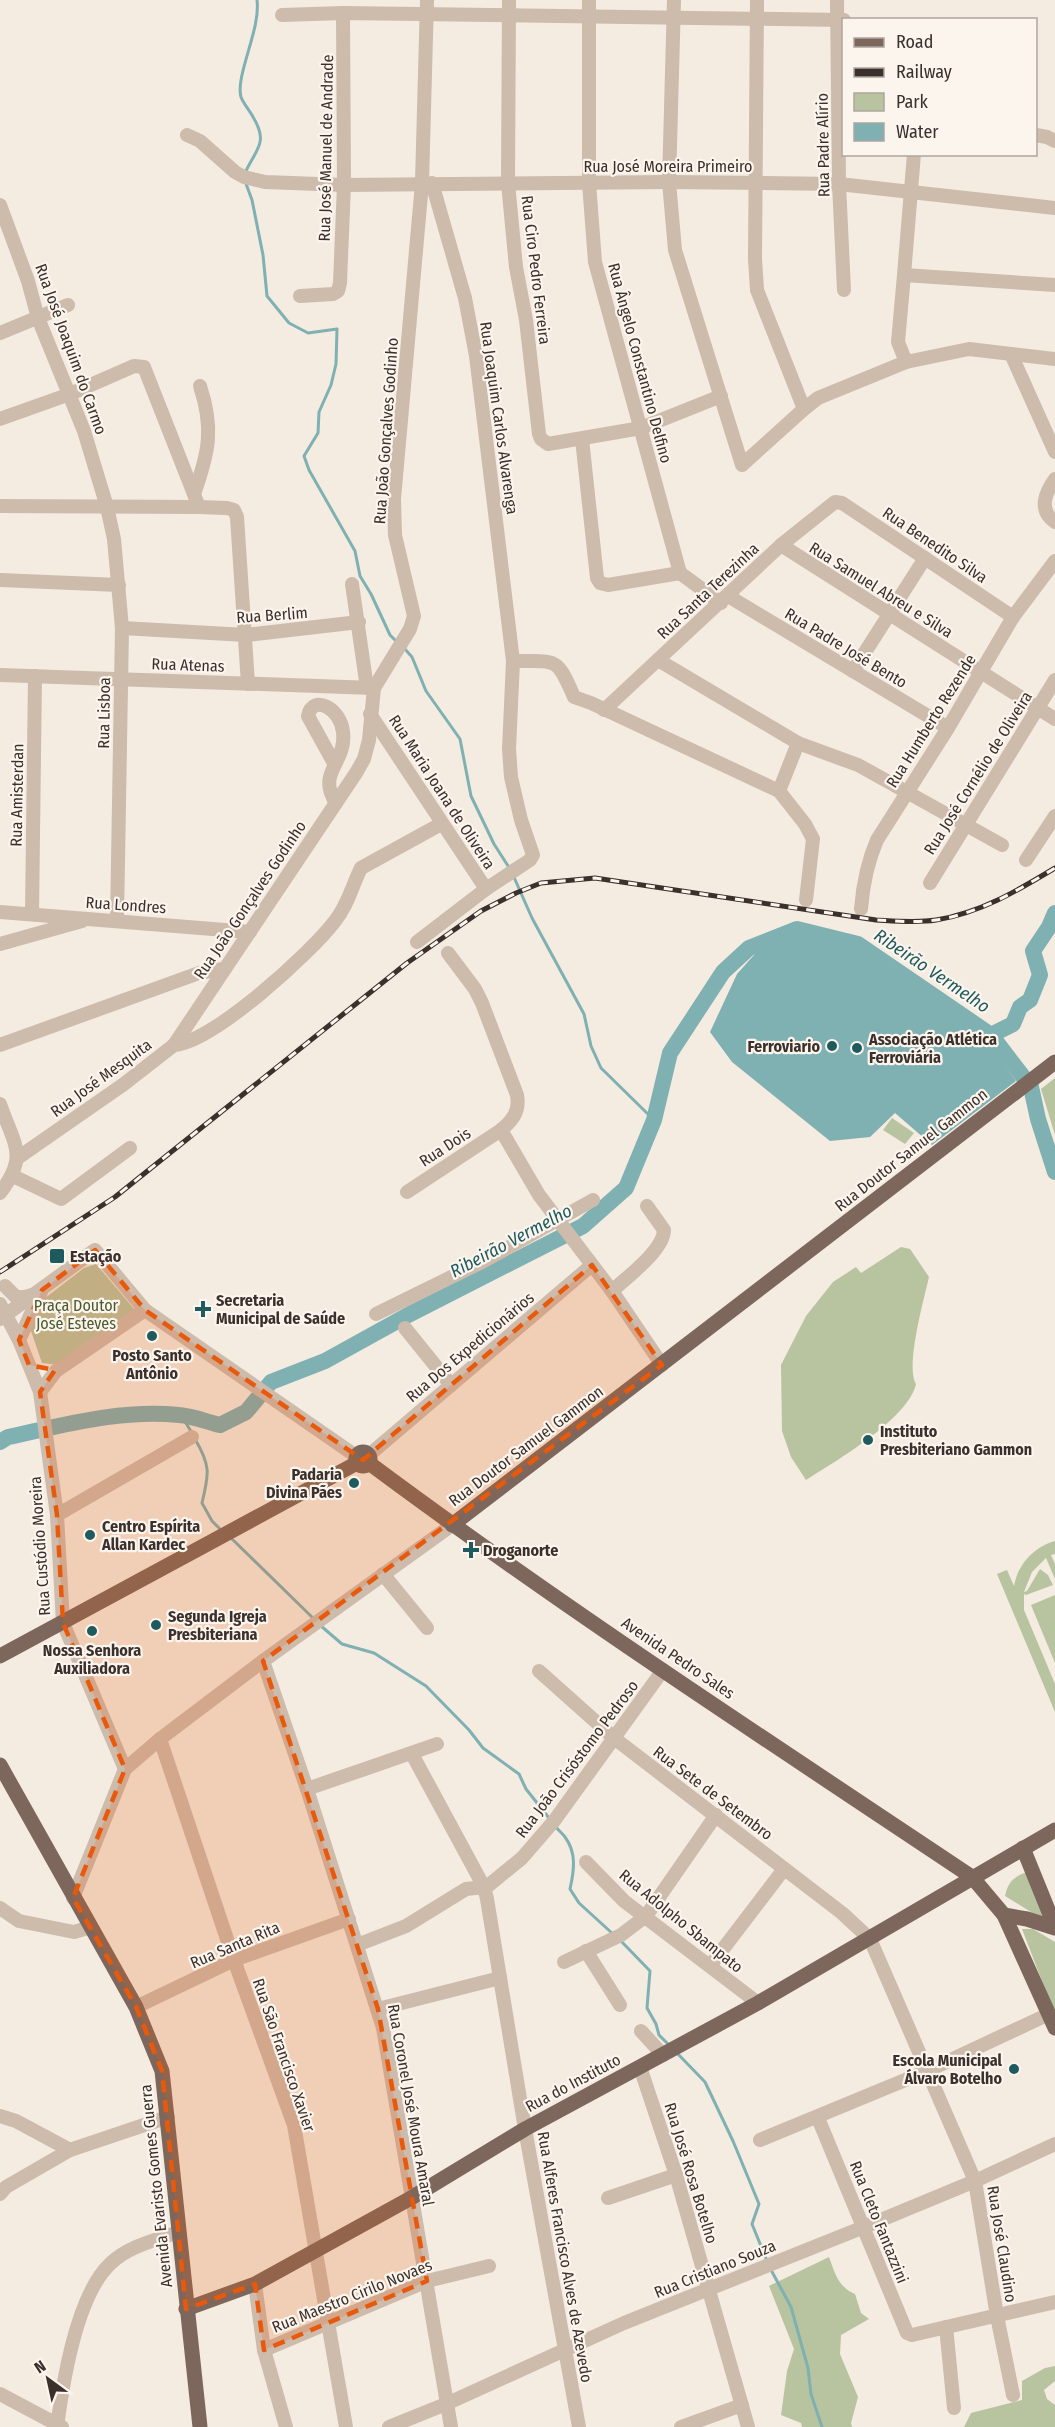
<svg xmlns="http://www.w3.org/2000/svg" width="1055" height="2427" font-family="'Fira Sans Condensed',sans-serif">
  <rect width="100%" height="100%" fill="#f4ebe1"/>
  <g fill="#b8c4a0">
    <path d="M1055 1078V1135L1041 1089Z"/>
    <path d="M892 1118 914 1133 905 1144 883 1130Z"/>
    <path d="M901 1247 910 1249 929 1277C924 1299 905 1367 916 1384 908 1419 836 1461 806 1480L791 1457 782 1431 781 1365 806 1316 833 1282 856 1267 861 1273Z"/>
    <path d="M96 1264 135 1310 59 1365 42 1363 29 1325 36 1305 84 1268Z"/>
    <path d="M1055 1541V1554L1051 1555 1055 1564V1579L1046 1558 1032 1572 1024 1592 1027 1591 1040 1569 1048 1575 1053 1585 1026 1595 1024 1594V1610L1055 1684V1712L997 1574 1007 1570 1014 1586C1018 1564 1034 1547 1055 1541Z"/>
    <path d="M1055 1595V1663L1031 1605Z"/>
    <path d="M1027 1872 1047 1922 1005 1896C1008 1882 1013 1877 1027 1872Z"/>
    <path d="M1022 1929H1033L1055 1942V2015Z"/>
    <path d="M829 2257C835 2273 838 2287 855 2294L861 2313 869 2319 841 2335 840 2354 858 2397 851 2423 852 2427H802L801 2423 781 2415 787 2371 794 2349 769 2286Z"/>
    <path d="M1055 2366V2381L1044 2390 1047 2399 1055 2405V2427H964L971 2413 1022 2400V2381L1045 2368Z"/>
  </g>
  <path fill="#7fb0b2" d="M798 934 847 945 982 1034 1016 1081 932 1145 895 1113 870 1137 830 1141 732 1062 710 1032 737 974 762 946Z"/>
  <g fill="none" stroke-linecap="round" stroke-linejoin="round">
    <g stroke="#7fb0b2" stroke-width="3">
      <path d="M245 173C256 149 269 143 253 117 250 111 243 103 241 97 235 76 261 29 257 0"/>
      <path d="M245 181 252 200 263 255 267 296 289 323 308 333 337 329 336 364 331 385 319 412 318 433 304 456 309 470 355 551 360 576 371 594 390 635 397 642"/>
      <path d="M404 648 412 657 426 691 460 739 471 796 494 844 510 869"/>
      <path d="M513 875 532 918 584 1014 591 1046 601 1068 654 1120"/>
      <path d="M181 1415 192 1433"/>
      <path d="M195 1439C211 1466 209 1474 202 1503L212 1521 221 1530"/>
      <path d="M231 1538 314 1619"/>
      <path d="M321 1626 342 1644 374 1653 426 1686 469 1730 483 1748 519 1774 526 1789 549 1818"/>
      <path d="M555 1826C558 1830 562 1833 565 1837 577 1853 574 1871 570 1889L579 1903 613 1934"/>
      <path d="M620 1940 650 1971 647 2008 656 2024 659 2035 670 2046"/>
      <path d="M676 2052 705 2082 733 2141 759 2204 752 2224 767 2261"/>
      <path d="M770 2268 791 2307 808 2368 811 2394 822 2427"/>
    </g>
    <g stroke="#7fb0b2" stroke-width="16">
      <path d="M991 1035 1031 1087 1038 1119 1055 1172"/>
      <path d="M0 1442 8 1437C64 1425 121 1409 179 1415 193 1416 207 1422 220 1425L246 1412 271 1382 325 1361 410 1314 583 1226 626 1188 654 1120 670 1053 723 972 749 948 797 929 858 944 991 1035 1013 1024 1020 1007 1030 1000 1040 975 1033 951 1049 927 1055 913"/>
    </g>
    <g stroke="#cdbbac" stroke-width="14">
      <path d="M509 0 508 183 516 267 526 320 539 434 541 439 548 444 641 428 721 396"/>
      <path d="M589 0V183L595 262 680 573 721 603"/>
      <path d="M674 0 669 182 675 250 742 465 804 409 818 398 906 362 898 342 904 275"/>
      <path d="M757 0 755 259 757 290 804 409"/>
      <path d="M837 0 839 184 844 290"/>
      <path d="M282 15 343 13 844 20"/>
      <path d="M187 135 200 141 235 172 244 177 265 182 344 185 669 182 839 184 1055 208"/>
      <path d="M1036 135 1047 137 1055 141"/>
      <path d="M914 154 904 275 1055 285"/>
      <path d="M0 205 28 281 38 318 84 431 107 507 114 539 122 628 117 920"/>
      <path d="M300 296 333 294 338 291 340 283 344 185 343 13"/>
      <path d="M0 333 68 305"/>
      <path d="M1011 354 1055 452"/>
      <path d="M906 362 969 349 1055 359"/>
      <path d="M0 419 70 394 134 366 144 367 199 507"/>
      <path d="M582 439 597 578 600 583 608 585 680 573"/>
      <path d="M1055 479C1045 493 1038 510 1055 522"/>
      <path d="M194 494C209 452 214 428 200 386"/>
      <path d="M0 506 199 507 227 508 234 510 237 517 248 684"/>
      <path d="M781 545 1055 719"/>
      <path d="M0 580 119 585"/>
      <path d="M352 584 367 688"/>
      <path d="M728 596 948 728"/>
      <path d="M122 628 246 635 359 622"/>
      <path d="M658 660 798 743 858 765 1002 845"/>
      <path d="M513 661C557 662 556 655 574 697L591 703 779 791 805 824 813 839 806 900"/>
      <path d="M853 671 925 558"/>
      <path d="M0 675 374 688"/>
      <path d="M604 710 781 545 835 502 842 503 1013 617"/>
      <path d="M370 714 486 889"/>
      <path d="M335 765 308 716C313 693 341 709 343 732 347 763 316 772 336 803"/>
      <path d="M779 791 798 743"/>
      <path d="M1026 860 1055 816"/>
      <path d="M930 883 1055 680"/>
      <path d="M861 909C863 884 867 863 877 840L948 728 1013 617 1055 561"/>
      <path d="M0 912 250 932"/>
      <path d="M32 914 35 676"/>
      <path d="M417 942 486 889 530 860 533 855 521 820 511 777 509 749 513 661 476 356 465 298 432 183"/>
      <path d="M0 944 82 921"/>
      <path d="M0 1045 199 973 223 969"/>
      <path d="M174 1045 356 773 364 759 369 740 374 688 410 629 414 616 395 535 394 499 422 183 427 0"/>
      <path d="M0 1104C14 1145 29 1155 0 1193"/>
      <path d="M501 1130 539 1195 612 1291 662 1365"/>
      <path d="M19 1157 124 1084 174 1045C212 1043 311 953 335 921 348 905 352 886 361 868L441 824"/>
      <path d="M13 1176 61 1199 130 1148"/>
      <path d="M407 1192 501 1130C513 1120 520 1111 517 1095L482 1003 475 989 448 953"/>
      <path d="M5 1286 16 1297H25L32 1295"/>
      <path d="M612 1291C627 1277 664 1250 664 1230L647 1206"/>
      <path d="M0 1304 19 1340 40 1392 57 1515 63 1623 125 1769"/>
      <path d="M376 1314 484 1261 593 1200"/>
      <path d="M0 1319 95 1250 145 1310 356 1456"/>
      <path d="M405 1328 451 1385"/>
      <path d="M19 1340 41 1292"/>
      <path d="M40 1392 56 1371 145 1310"/>
      <path d="M369 1455 592 1265"/>
      <path d="M57 1515 192 1437"/>
      <path d="M383 1574 427 1628"/>
      <path d="M263 1661 307 1789 383 2028 451 2427"/>
      <path d="M539 1671 614 1738 842 1913 870 1939 975 2181 997 2316 1013 2395"/>
      <path d="M160 1739 234 1960 294 2125 346 2427"/>
      <path d="M412 1754 484 1887 487 1899 525 2129 579 2427"/>
      <path d="M307 1789 437 1744"/>
      <path d="M586 1862 624 1901 758 2003"/>
      <path d="M73 1898 125 1769 160 1739 263 1661 452 1525"/>
      <path d="M0 1908 19 1921 74 1932 91 1927"/>
      <path d="M357 1945 406 1926 466 1889 484 1887 489 1885 522 1858 554 1821 663 1670"/>
      <path d="M586 1951 620 2005"/>
      <path d="M564 1962 621 1935 646 1916 716 1815"/>
      <path d="M710 1966 784 1869"/>
      <path d="M136 2007 234 1960 349 1919"/>
      <path d="M378 2009 500 1978"/>
      <path d="M641 2031 663 2055"/>
      <path d="M640 2067 676 2175 748 2427"/>
      <path d="M0 2116 16 2121 70 2150"/>
      <path d="M818 2118 907 2333 912 2335 1055 2302"/>
      <path d="M760 2140 927 2071 1049 2014"/>
      <path d="M0 2194 6 2187 70 2150 168 2117"/>
      <path d="M608 2198 676 2175"/>
      <path d="M255 2284 264 2350 286 2427"/>
      <path d="M946 2327 954 2408"/>
      <path d="M264 2350 427 2281 489 2266"/>
      <path d="M0 2394 62 2427"/>
      <path d="M57 2427C63 2381 77 2294 111 2263 129 2246 156 2240 178 2232"/>
      <path d="M389 2427 446 2404 624 2323 864 2227 975 2181 1055 2144"/>
      <path d="M681 2427 742 2405"/>
    </g>
    <g stroke="#7d675c" stroke-width="15">
      <circle cx="363" cy="1459" r="7"/>
      <path d="M369 1463C565 1609 770 1742 972 1877L1004 1915 1055 2028"/>
      <path d="M452 1525 1055 1062"/>
      <path d="M0 1656 357 1463"/>
      <path d="M0 1765 136 2007 162 2071 200 2427"/>
      <path d="M1023 1848 1055 1927"/>
      <path d="M1004 1915 1027 1919 1055 1928"/>
      <path d="M186 2309 255 2284 411 2198 525 2129 758 2003 1055 1830"/>
    </g>
    <g stroke="#3b302b" stroke-width="5">
      <path id="rail" d="M0 1272 115 1197 407 963 481 911 516 893 541 883 595 878 876 920C895 921 917 923 936 920 980 913 1017 891 1055 868"/>
    </g>
    <use href="#rail" stroke="#fbf5ee" stroke-width="3" stroke-dasharray="9" stroke-linecap="butt"/>
  </g>
  <path fill="#e8590c" fill-opacity="0.2" stroke="#e8590c" stroke-width="4.5" stroke-dasharray="12 8" stroke-linejoin="round" d="M95 1250 145 1310 363 1460 592 1265 662 1365 263 1661 378 2009 427 2281 264 2350 255 2284 186 2309 162 2071 136 2007 73 1898 125 1769 63 1623 57 1515 40 1392 55 1370 29 1365 19 1340 42 1290Z"/>
  <g fill="#1f5a5e" stroke="#fbf5ee" stroke-width="2">
    <circle cx="832" cy="1046" r="6"/>
    <circle cx="857" cy="1048" r="6"/>
    <rect x="49" y="1248" width="16" height="16" rx="3"/>
    <path d="M200 1300h6v6h6v6h-6v6h-6v-6h-6v-6h6z"/>
    <circle cx="152" cy="1336" r="6"/>
    <circle cx="868" cy="1440" r="6"/>
    <circle cx="354" cy="1483" r="6"/>
    <circle cx="90" cy="1535" r="6"/>
    <path d="M468 1541h6v6h6v6h-6v6h-6v-6h-6v-6h6z"/>
    <circle cx="156" cy="1625" r="6"/>
    <circle cx="92" cy="1631" r="6"/>
    <circle cx="1014" cy="2069" r="6"/>
  </g>
  <g text-anchor="middle" dominant-baseline="central" stroke-width="4.5" stroke-linejoin="round" paint-order="stroke">
    <g font-size="16" fill="#3b302b" stroke="#fbf5ee">
      <text transform="translate(823 145) rotate(-91)">Rua Padre Alírio</text>
      <text transform="translate(326 148) rotate(-89)">Rua José Manuel de Andrade</text>
      <text x="668" y="166">Rua José Moreira Primeiro</text>
      <text transform="translate(536 270) rotate(83)">Rua Ciro Pedro Ferreira</text>
      <text transform="translate(71 349) rotate(70)">Rua José Joaquim do Carmo</text>
      <text transform="translate(640 363) rotate(75)">Rua Ângelo Constantino Delfino</text>
      <text transform="translate(499 418) rotate(82)">Rua Joaquim Carlos Alvarenga</text>
      <text transform="translate(386 431) rotate(-86)">Rua João Gonçalves Godinho</text>
      <text transform="translate(935 545) rotate(34)">Rua Benedito Silva</text>
      <text transform="translate(881 590) rotate(32)">Rua Samuel Abreu e Silva</text>
      <text transform="translate(708 591) rotate(-43)">Rua Santa Terezinha</text>
      <text transform="translate(272 615) rotate(-4)">Rua Berlim</text>
      <text transform="translate(846 648) rotate(31)">Rua Padre José Bento</text>
      <text transform="translate(188 665) rotate(2)">Rua Atenas</text>
      <text transform="translate(104 713) rotate(-89)">Rua Lisboa</text>
      <text transform="translate(931 721) rotate(-58)">Rua Humberto Rezende</text>
      <text transform="translate(978 773) rotate(-58)">Rua José Cornélio de Oliveira</text>
      <text transform="translate(442 792) rotate(57)">Rua Maria Joana de Oliveira</text>
      <text transform="translate(17 795) rotate(-89)">Rua Amisterdan</text>
      <text transform="translate(250 900) rotate(-56)">Rua João Gonçalves Godinho</text>
      <text transform="translate(126 905) rotate(4)">Rua Londres</text>
      <text transform="translate(101 1078) rotate(-36)">Rua José Mesquita</text>
      <text transform="translate(445 1147) rotate(-33)">Rua Dois</text>
      <text transform="translate(911 1150) rotate(-38)">Rua Doutor Samuel Gammon</text>
      <text transform="translate(470 1347) rotate(-40)">Rua Dos Expedicionários</text>
      <text transform="translate(526 1446) rotate(-37)">Rua Doutor Samuel Gammon</text>
      <text transform="translate(40 1546) rotate(-94)">Rua Custódio Moreira</text>
      <text transform="translate(678 1658) rotate(34)">Avenida Pedro Sales</text>
      <text transform="translate(577 1759) rotate(-53)">Rua João Crisóstomo Pedroso</text>
      <text transform="translate(713 1793) rotate(37)">Rua Sete de Setembro</text>
      <text transform="translate(681 1921) rotate(39)">Rua Adolpho Sbampato</text>
      <text transform="translate(235 1945) rotate(-23)">Rua Santa Rita</text>
      <text transform="translate(284 2055) rotate(71)">Rua São Francisco Xavier</text>
      <text transform="translate(573 2083) rotate(-28)">Rua do Instituto</text>
      <text transform="translate(411 2105) rotate(80)">Rua Coronel José Moura Amaral</text>
      <text transform="translate(691 2173) rotate(73)">Rua José Rosa Botelho</text>
      <text transform="translate(156 2186) rotate(-96)">Avenida Evaristo Gomes Guerra</text>
      <text transform="translate(879 2222) rotate(68)">Rua Cleto Fantazzini</text>
      <text transform="translate(1002 2244) rotate(81)">Rua José Claudino</text>
      <text transform="translate(565 2257) rotate(80)">Rua Alferes Francisco Alves de Azevedo</text>
      <text transform="translate(715 2269) rotate(-22)">Rua Cristiano Souza</text>
      <text transform="translate(352 2296) rotate(-22)">Rua Maestro Cirilo Novaes</text>
    </g>
    <g font-size="16" font-weight="bold" fill="#3b302b" stroke="#fbf5ee" text-anchor="start">
      <text x="869" y="1039">Associação Atlética<tspan x="869" dy="18">Ferroviária</tspan></text>
      <text x="820" y="1046" text-anchor="end">Ferroviario</text>
      <text x="70" y="1256">Estação</text>
      <text x="216" y="1300">Secretaria<tspan x="216" dy="18">Municipal de Saúde</tspan></text>
      <text x="152" y="1355" text-anchor="middle">Posto Santo<tspan x="152" dy="18">Antônio</tspan></text>
      <text x="880" y="1431">Instituto<tspan x="880" dy="18">Presbiteriano Gammon</tspan></text>
      <text x="342" y="1474" text-anchor="end">Padaria<tspan x="342" dy="18">Divina Pães</tspan></text>
      <text x="102" y="1526">Centro Espírita<tspan x="102" dy="18">Allan Kardec</tspan></text>
      <text x="483" y="1550">Droganorte</text>
      <text x="168" y="1616">Segunda Igreja<tspan x="168" dy="18">Presbiteriana</tspan></text>
      <text x="92" y="1650" text-anchor="middle">Nossa Senhora<tspan x="92" dy="18">Auxiliadora</tspan></text>
      <text x="1002" y="2060" text-anchor="end">Escola Municipal<tspan x="1002" dy="18">Álvaro Botelho</tspan></text>
    </g>
    <g font-size="16" fill="#4a5a2e" stroke="#fbf5ee">
      <text x="76" y="1305">Praça Doutor<tspan x="76" dy="18">José Esteves</tspan></text>
    </g>
    <g font-size="18" font-style="italic" fill="#1f5a5e" stroke="#fbf5ee">
      <text transform="translate(932 971) rotate(34)">Ribeirão Vermelho</text>
      <text transform="translate(511 1241) rotate(-28)">Ribeirão Vermelho</text>
    </g>
  </g>
  <rect x="842" y="18" width="195" height="138" fill="#fbf5ee" stroke="#aea6a0" stroke-width="1.5"/>
  <rect x="854" y="38" width="30" height="9" fill="#7d675c" stroke="#aea6a0" stroke-width="1.5"/>
  <text x="896" y="48" font-size="18" fill="#3b302b">Road</text>
  <rect x="854" y="68" width="30" height="9" fill="#3b302b" stroke="#aea6a0" stroke-width="1.5"/>
  <text x="896" y="78" font-size="18" fill="#3b302b">Railway</text>
  <rect x="854" y="93" width="30" height="18" fill="#b8c4a0" stroke="#aea6a0" stroke-width="1.5"/>
  <text x="896" y="108" font-size="18" fill="#3b302b">Park</text>
  <rect x="854" y="123" width="30" height="18" fill="#7fb0b2" stroke="#aea6a0" stroke-width="1.5"/>
  <text x="896" y="138" font-size="18" fill="#3b302b">Water</text>
  <g transform="translate(48 2379) rotate(327)" stroke="#fbf5ee" stroke-width="4.5" paint-order="stroke">
  <path d="M0-4.5L10 22L0 15L-10 22Z" fill="#3b302b"/>
  <text y="-9" font-size="16" font-weight="bold" text-anchor="middle" fill="#3b302b">N</text>
  </g>
</svg>
